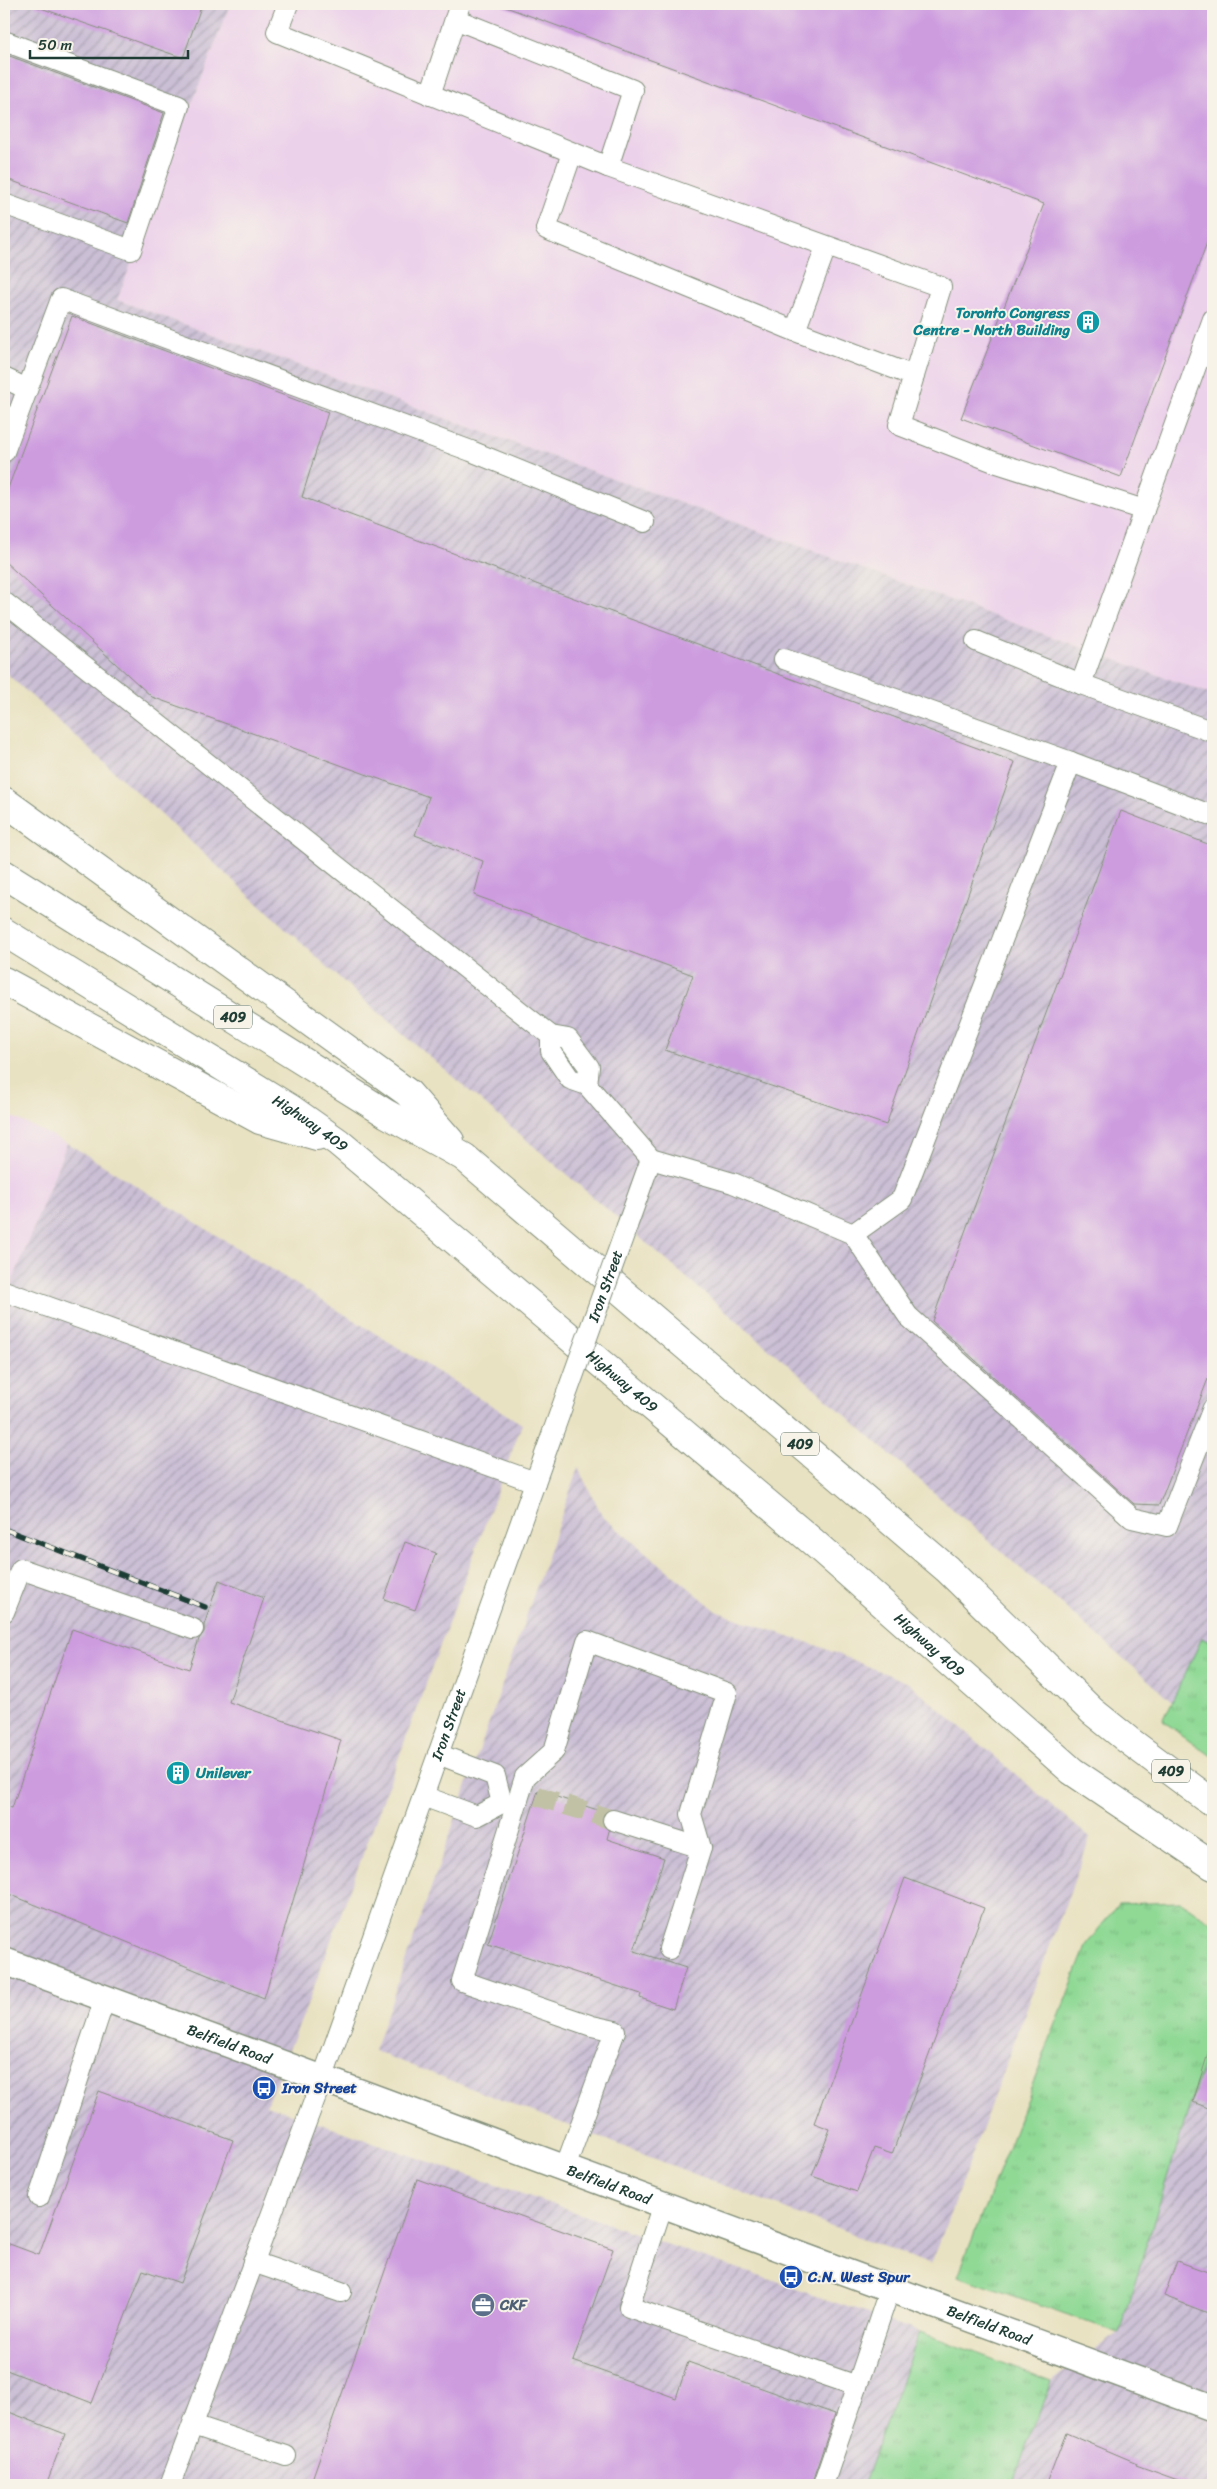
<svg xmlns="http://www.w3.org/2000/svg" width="1217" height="2489" font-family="Sriracha,sans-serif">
  <defs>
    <pattern id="industrial-furrows" width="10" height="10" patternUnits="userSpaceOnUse" patternTransform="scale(1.25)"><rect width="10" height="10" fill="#cbbfd5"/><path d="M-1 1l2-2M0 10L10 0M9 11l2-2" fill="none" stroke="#a49cae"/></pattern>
    <pattern id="grass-tufts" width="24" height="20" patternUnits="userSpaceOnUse" patternTransform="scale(1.25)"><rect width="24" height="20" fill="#90d995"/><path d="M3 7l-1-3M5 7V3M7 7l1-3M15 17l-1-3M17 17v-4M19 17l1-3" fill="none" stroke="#7cbb81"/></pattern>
  </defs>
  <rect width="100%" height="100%" fill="#f7f3e8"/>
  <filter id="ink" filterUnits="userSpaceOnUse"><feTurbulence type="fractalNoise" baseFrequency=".02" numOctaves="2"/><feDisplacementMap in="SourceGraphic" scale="10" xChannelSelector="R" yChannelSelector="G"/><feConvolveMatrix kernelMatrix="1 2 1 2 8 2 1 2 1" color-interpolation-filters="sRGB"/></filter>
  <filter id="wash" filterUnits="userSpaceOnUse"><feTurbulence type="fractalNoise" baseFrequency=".0096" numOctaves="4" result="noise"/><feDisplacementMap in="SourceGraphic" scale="20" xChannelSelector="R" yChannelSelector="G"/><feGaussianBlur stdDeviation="1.12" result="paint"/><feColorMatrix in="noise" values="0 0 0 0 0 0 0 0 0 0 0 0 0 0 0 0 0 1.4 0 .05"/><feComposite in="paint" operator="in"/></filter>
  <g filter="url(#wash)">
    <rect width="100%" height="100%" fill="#e9e2c2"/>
    <g fill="#ecd1ea">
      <path d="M230 4H1213V695L117 300Z"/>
      <path d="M4 1113 67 1143 4 1304Z"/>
    </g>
    <g fill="url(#industrial-furrows)">
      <path d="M4 4H230L117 300 1213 695V1737L795 1371 366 1002 4 671Z"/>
      <path d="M67 1143 522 1424 305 2011 266 2105 920 2332 863 2485H4V1304Z"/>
      <path d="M578 1468 603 1517 718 1612 818 1646 909 1683 1090 1838 931 2265 374 2051Z"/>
      <path d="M1213 2031V2485H1012L1051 2381 1119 2333Z"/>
    </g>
    <g fill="url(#grass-tufts)" stroke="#588b64">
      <path d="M1202 1638 1213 1643V1757L1163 1721Z"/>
      <path d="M1181 1902 1213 1923V2031L1119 2333 958 2276 1087 1944 1118 1904Z"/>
      <path d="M920 2332 1051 2381 1012 2485H863Z"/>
    </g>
    <g id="blocks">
      <g fill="#cd9cdf">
        <path d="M35 4H202L183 58 35 6Z"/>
        <path d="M504 4H1213V226L1121 477 961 418 1044 204 503 6Z"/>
        <path d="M4 54 164 113 128 223 4 178Z"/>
        <path d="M72 316 328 412 302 497 1015 762 886 1125 665 1050 693 975 474 895 483 861 415 835 429 797 152 697 4 561V499Z"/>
        <path d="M1121 811 1213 846V1366L1159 1505 1134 1504 932 1321Z"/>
        <path d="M405 1542 436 1553 415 1610 384 1599Z"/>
        <path d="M219 1580 264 1598 229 1702 341 1740 264 1998 4 1892V1806L12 1808 72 1629 189 1669 199 1639 204 1632V1625Z"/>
        <path d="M538 1791 604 1812 601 1822 609 1831 607 1839 664 1858 634 1951 686 1968 673 2009 640 1998 641 1994 488 1944Z"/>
        <path d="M905 1878 984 1908 892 2154 874 2148 857 2192 812 2176 830 2129 814 2123Z"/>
        <path d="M1209 2050H1213V2110L1193 2102Z"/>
        <path d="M99 2091 233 2140 180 2283 143 2270 92 2403 4 2369V2242L39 2255Z"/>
        <path d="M417 2179 613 2249 573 2361 676 2398 688 2362 835 2414 811 2485H310Z"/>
        <path d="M1177 2261 1213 2274V2315L1164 2296Z"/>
        <path d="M4 2410 65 2434 46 2485H4Z"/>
        <path d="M1066 2433 1137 2463 1136 2465 1186 2483V2485H1046Z"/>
      </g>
    </g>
  </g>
  <g filter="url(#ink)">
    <use href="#blocks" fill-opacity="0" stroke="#84907b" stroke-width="1"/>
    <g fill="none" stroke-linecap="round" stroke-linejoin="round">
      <path stroke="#c1c1a6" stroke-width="20" stroke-dasharray="20 10" stroke-linecap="butt" d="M537 1796 613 1820"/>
      <g stroke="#84907b" stroke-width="22">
        <g id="minor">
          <path d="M288 4 277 32 608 167 941 287 899 425 994 462 1144 510"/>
          <path d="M455 19 633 90 608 167"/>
          <path d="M4 41 179 106 131 250 4 204"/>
          <path d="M430 95 460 4"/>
          <path d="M572 153 546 229 795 331 914 376"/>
          <path d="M1213 319 1081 684 1213 732"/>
          <path d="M795 331 826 247"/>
          <path d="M4 378 27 389"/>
          <path d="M4 452 61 299 471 451 645 522"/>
          <path d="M4 602 551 1036 568 1039 589 1067 587 1085"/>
          <path d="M976 641 1081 684"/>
          <path d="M1071 762 1213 816"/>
          <path d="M551 1036V1051L570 1079 587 1085 651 1159 733 1183 853 1234 902 1199 1071 762 784 659"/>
          <path d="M627 1226 651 1159"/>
          <path d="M853 1234 908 1316 1132 1518 1167 1526 1213 1408"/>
          <path d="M4 1291 535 1482"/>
          <path d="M4 1612 21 1569 193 1629"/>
          <path d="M438 1754 495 1776 502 1803"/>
          <path d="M423 1796 477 1816 502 1803"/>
          <path d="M613 1820 701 1848"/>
          <path d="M565 2168 615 2031 592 2026 462 1981 525 1777 554 1751 587 1641 727 1693 691 1814 701 1848 669 1949"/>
          <path d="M39 2197 105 1998"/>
          <path d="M663 2204 629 2307 857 2386 890 2288"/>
          <path d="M253 2262 341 2292"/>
          <path d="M193 2425 286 2456"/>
          <path id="s1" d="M170 2485 323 2077 553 1432"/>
          <path d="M823 2485 857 2386"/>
        </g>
      </g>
      <g stroke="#84907b" stroke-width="29">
        <g id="major">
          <path id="s2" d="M4 1961 1213 2408"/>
        </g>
      </g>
      <g stroke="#84907b" stroke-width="30">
        <g id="highway">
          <path d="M4 801 408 1093 450 1141"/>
          <path d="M4 874 387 1114 464 1157 947 1569 1092 1711 1128 1740 1213 1803"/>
          <path id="s3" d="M4 932 291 1109 338 1142 813 1542 1072 1771 1213 1866"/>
          <path d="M4 981 260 1120 317 1136"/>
        </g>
      </g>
      <use href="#minor" stroke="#fff" stroke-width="20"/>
      <use href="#major" stroke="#fff" stroke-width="26"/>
      <use href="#highway" stroke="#fff" stroke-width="28"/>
      <g stroke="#1f3d34" stroke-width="5.5">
        <path id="rail" d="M4 1529 205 1607"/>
      </g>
      <use href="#rail" stroke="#f7f3e8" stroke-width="4" stroke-dasharray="11" stroke-linecap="butt"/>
      <g stroke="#84907b" stroke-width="22" stroke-linecap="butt">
        <g id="minor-bridge">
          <path id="s4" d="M553 1432 627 1226"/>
        </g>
      </g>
      <use href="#minor-bridge" stroke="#fff" stroke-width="20"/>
    </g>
  </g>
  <defs>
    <g id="building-disc" transform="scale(1.25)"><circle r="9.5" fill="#0f9aa8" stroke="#f7f3e8"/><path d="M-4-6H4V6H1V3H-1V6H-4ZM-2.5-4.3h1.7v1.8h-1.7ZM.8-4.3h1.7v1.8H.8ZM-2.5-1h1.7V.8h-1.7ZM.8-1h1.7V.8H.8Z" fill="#fff"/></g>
    <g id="bus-disc" transform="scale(1.25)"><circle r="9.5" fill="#1a4fb4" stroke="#f7f3e8"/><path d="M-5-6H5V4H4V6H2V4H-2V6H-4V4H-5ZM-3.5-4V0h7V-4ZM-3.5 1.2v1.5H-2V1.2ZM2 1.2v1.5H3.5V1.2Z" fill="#fff"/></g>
    <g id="office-disc" transform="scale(1.25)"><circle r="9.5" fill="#5c6f8a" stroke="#f7f3e8"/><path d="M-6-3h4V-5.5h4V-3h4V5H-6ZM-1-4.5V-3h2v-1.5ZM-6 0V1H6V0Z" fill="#fff"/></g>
  </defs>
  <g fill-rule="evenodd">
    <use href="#building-disc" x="1088" y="322"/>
    <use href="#building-disc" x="178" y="1773"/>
    <use href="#bus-disc" x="264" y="2088"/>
    <use href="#bus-disc" x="791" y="2277"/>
    <use href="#office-disc" x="483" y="2305"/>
  </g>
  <g text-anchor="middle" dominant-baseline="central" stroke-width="4" stroke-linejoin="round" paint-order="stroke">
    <g fill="#f7f3e8" stroke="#60746a" stroke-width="1">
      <rect x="214" y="1005.5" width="38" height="23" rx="4"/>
      <rect x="781" y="1432.5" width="38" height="23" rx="4"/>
      <rect x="1152" y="1759.5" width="38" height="23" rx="4"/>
    </g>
    <g font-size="14" font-weight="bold" fill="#1f3d34">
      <text x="233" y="1017">409</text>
      <text x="800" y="1444">409</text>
      <text x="1171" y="1771">409</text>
    </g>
    <g font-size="15" font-weight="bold" fill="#0d838f" stroke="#f7f3e8" text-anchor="end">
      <text x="1070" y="313">Toronto Congress<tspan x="1070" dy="17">Centre - North Building</tspan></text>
      <text x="196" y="1773" text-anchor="start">Unilever</text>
    </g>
    <g font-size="15" fill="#1f3d34" stroke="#f7f3e8">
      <text stroke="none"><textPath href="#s3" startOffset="361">Highway 409</textPath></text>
      <text stroke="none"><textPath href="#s4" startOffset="155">Iron Street</textPath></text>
      <text stroke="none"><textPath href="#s3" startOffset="766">Highway 409</textPath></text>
      <text stroke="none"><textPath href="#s3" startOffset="1171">Highway 409</textPath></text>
      <text stroke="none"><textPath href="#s1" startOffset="810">Iron Street</textPath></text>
      <text stroke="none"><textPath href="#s2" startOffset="240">Belfield Road</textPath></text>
      <text stroke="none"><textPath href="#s2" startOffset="645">Belfield Road</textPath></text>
      <text stroke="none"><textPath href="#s2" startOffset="1050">Belfield Road</textPath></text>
    </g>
    <g font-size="15" font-weight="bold" fill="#164399" stroke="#f7f3e8" text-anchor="start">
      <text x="282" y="2088">Iron Street</text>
      <text x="808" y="2277">C.N. West Spur</text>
    </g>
    <g font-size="15" font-weight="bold" fill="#4e5e75" stroke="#f7f3e8" text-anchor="start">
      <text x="500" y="2305">CKF</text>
    </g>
  </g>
  <rect width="1217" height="2489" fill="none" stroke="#f7f3e8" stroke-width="20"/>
  <path d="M30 50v8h158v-8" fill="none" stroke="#1f3d34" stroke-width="2.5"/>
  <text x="38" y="50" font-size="15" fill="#1f3d34" stroke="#f7f3e8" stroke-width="4" paint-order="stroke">50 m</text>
</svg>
